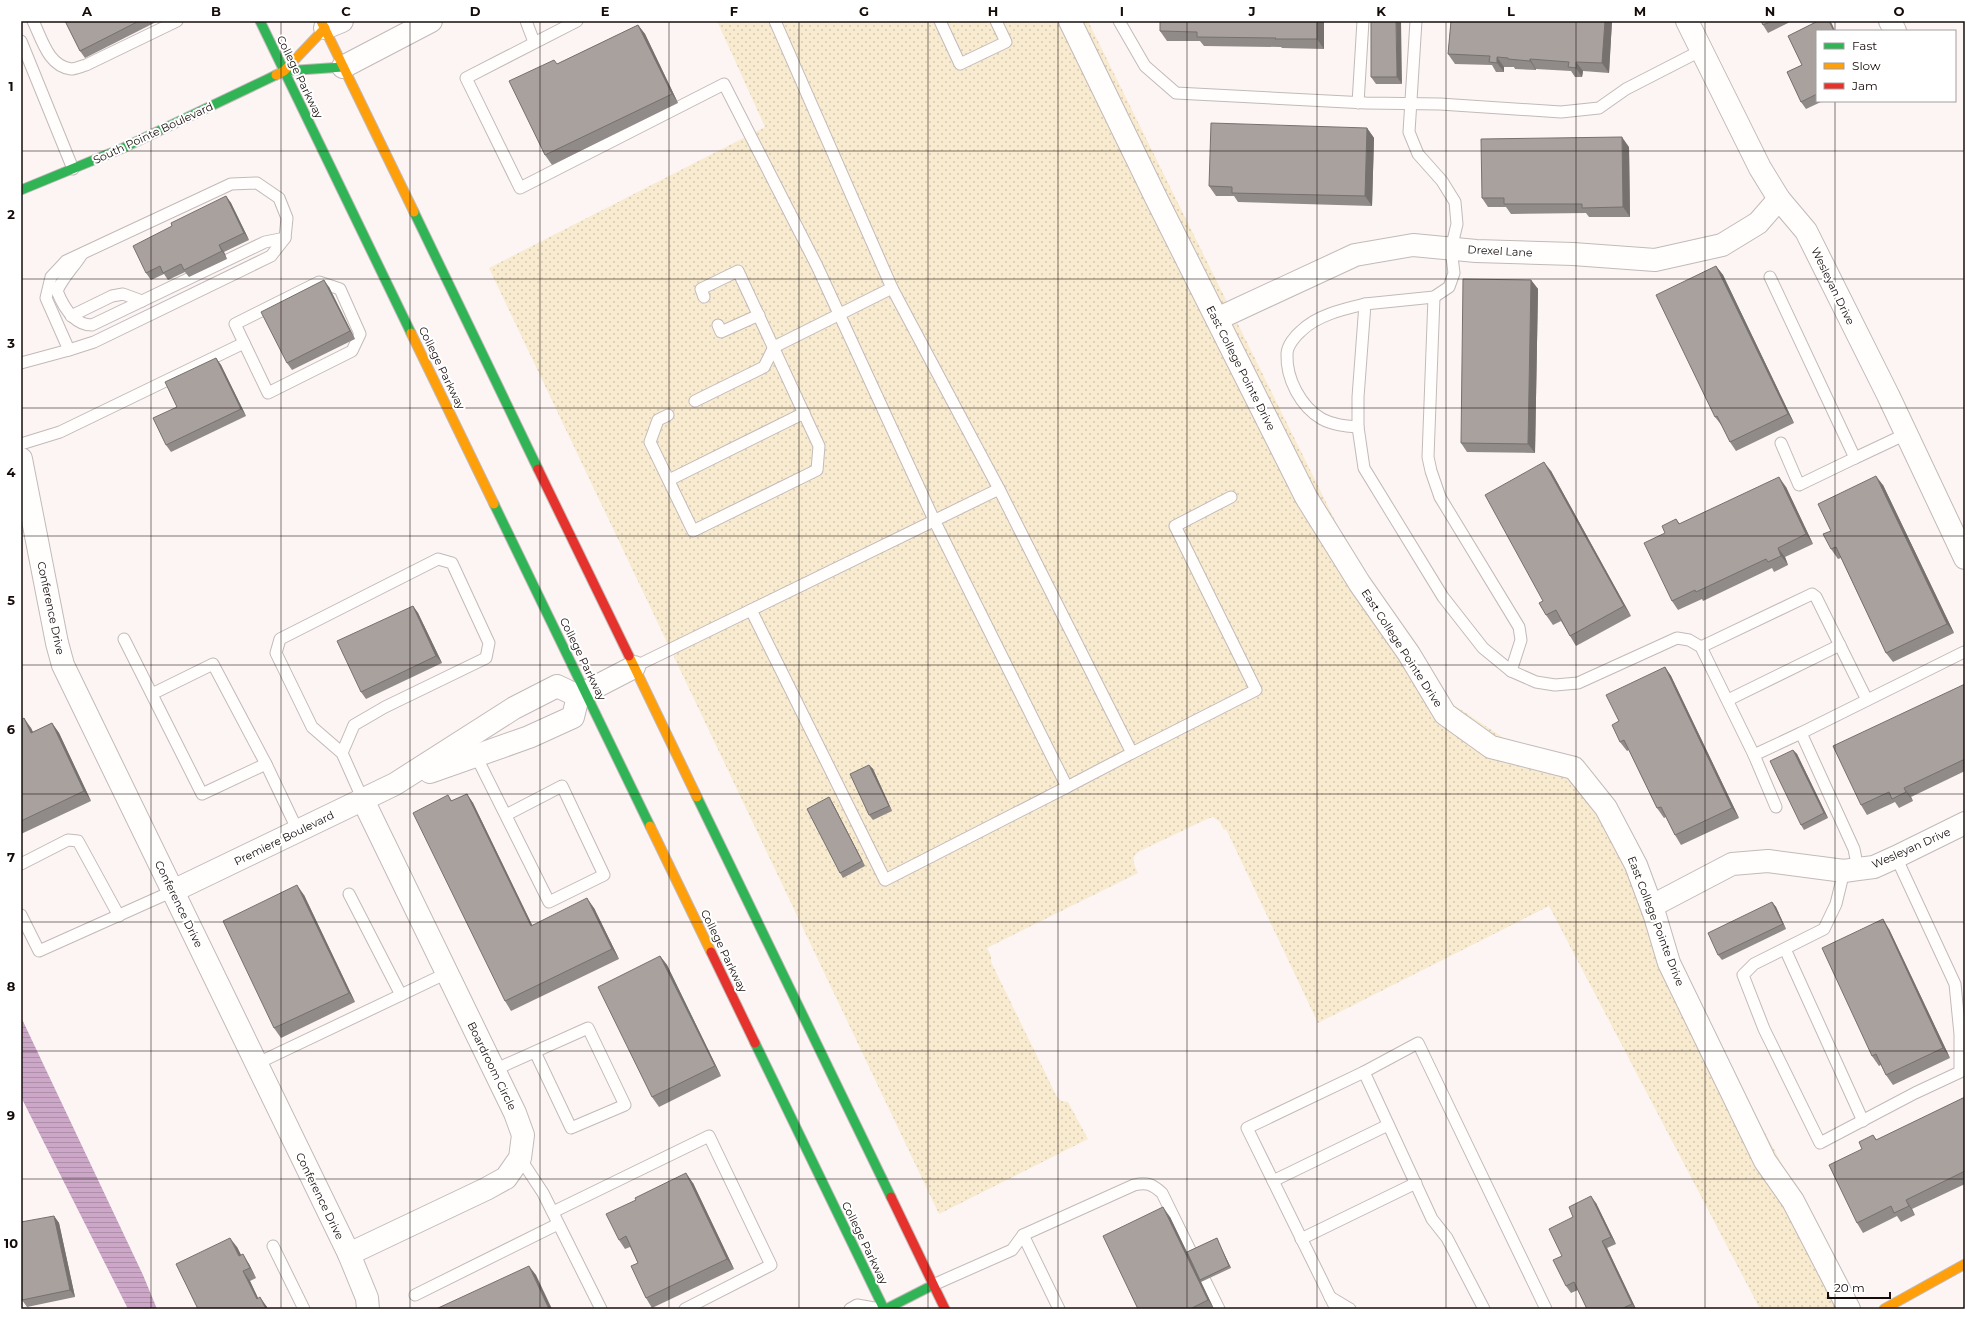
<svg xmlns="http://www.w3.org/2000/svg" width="1986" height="1330" font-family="Montserrat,sans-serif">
  <defs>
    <pattern id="green-dots" width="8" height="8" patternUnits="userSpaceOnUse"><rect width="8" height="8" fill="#f8ebd0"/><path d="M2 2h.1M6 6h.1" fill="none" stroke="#d4c8b1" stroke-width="1.8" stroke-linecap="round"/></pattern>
    <pattern id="water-rules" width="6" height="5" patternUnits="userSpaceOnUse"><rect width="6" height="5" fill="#cca7c7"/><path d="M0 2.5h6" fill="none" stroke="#ae8faa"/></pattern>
  </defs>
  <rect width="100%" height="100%" fill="#fcf5f4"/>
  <path fill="url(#green-dots)" d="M717 21H1088L1364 579 1445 699 1508 741 1584 776 1678 973 1861 1309H1760L1549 906 1318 1023 1226 829 1224 830 1220 822 1213 817 1207 819 1138 852C1130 859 1134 864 1138 873L987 948 991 956V962L1057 1097 1061 1101 1068 1102 1088 1139 939 1214 489 268 765 127Z"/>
  <path fill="url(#water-rules)" d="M21 1017 143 1275 157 1309H128L21 1097Z"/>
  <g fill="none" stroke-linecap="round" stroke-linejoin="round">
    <g stroke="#c2bab9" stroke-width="13">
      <g id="lane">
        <path d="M33 21C42 39 48 66 71 69 75 69 82 66 86 65L177 21"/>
        <path d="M526 21 534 42"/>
        <path d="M577 21 466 78 520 188 724 84 817 266 934 520 1067 787 885 880 751 610 999 489 1132 753 1256 690 1175 526 1231 497"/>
        <path d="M775 21 892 288 999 489"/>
        <path d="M940 21 960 64 1006 42 996 21"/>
        <path d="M1119 21 1145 66 1176 93 1366 103 1440 104 1561 112 1599 108 1626 89 1702 50"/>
        <path d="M1416 21 1409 132 1418 154 1442 181 1455 202 1457 224 1451 249 1454 273 1449 287 1434 297 1365 304 1358 397V427L1364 468 1443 597 1483 648 1511 671 1536 682 1555 685 1578 683 1677 638 1689 640 1701 647 1754 755"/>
        <path d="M21 41 73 169"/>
        <path d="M1358 103 1363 21"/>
        <path d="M257 183 279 198 287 218 285 238 271 256 94 342 69 350 46 298 51 277 66 261 231 184Z"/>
        <path d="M82 254C74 267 63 277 57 291 63 306 73 325 92 325L265 242 285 238"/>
        <path d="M1770 277 1855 458 1906 434"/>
        <path d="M319 282 340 289 360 334 352 351 268 393 235 324Z"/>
        <path d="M1434 297 1428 457 1431 471 1440 497 1519 627 1521 640 1511 671"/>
        <path d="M71 316 112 296 123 294 142 301"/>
        <path d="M718 325 721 332 759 315"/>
        <path d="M21 363 69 350"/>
        <path d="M695 401 764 367 774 347 892 288"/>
        <path d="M668 415 658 420 650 442 693 531 817 470 819 446 738 271 701 289 704 297"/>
        <path d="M1358 427C1346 426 1333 425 1322 419 1301 407 1286 379 1287 354 1287 346 1295 336 1301 331 1317 315 1344 309 1365 304"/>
        <path d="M1781 443 1799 485 1855 458"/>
        <path d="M21 444 60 432 244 343"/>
        <path d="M669 480 804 413"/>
        <path d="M124 639 202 794 266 764"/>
        <path d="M1701 647 1812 594 1816 597 1867 700"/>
        <path d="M634 667 751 610"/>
        <path d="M152 694 213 664 266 764 298 831"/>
        <path d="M1728 700 1840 645"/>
        <path d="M342 753 312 727 276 653 280 639 438 559 452 563 489 643 486 658 385 707 354 725 342 753 363 800"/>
        <path d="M476 756 549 902 604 875 562 786 506 815"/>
        <path d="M1067 787 1132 753"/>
        <path d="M1776 807 1754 755 1801 733"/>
        <path d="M21 864 68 840 78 841 119 916"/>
        <path d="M1858 869 1854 849 1801 733 1964 652"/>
        <path d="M1844 871 1836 904 1824 929 1754 964 1743 975 1764 1029 1820 1143 1915 1093 1960 1072V1034L1955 984 1896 857"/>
        <path d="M349 894 401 995"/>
        <path d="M21 915 39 951 173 891"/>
        <path d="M1785 949 1863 1121"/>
        <path d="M256 1064 447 973"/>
        <path d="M494 1070 588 1028 625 1105 571 1128 535 1052"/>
        <path d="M1364 1072 1418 1043 1546 1309"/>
        <path d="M520 1158 543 1193 601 1309"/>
        <path d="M1273 1181 1388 1125"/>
        <path d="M553 1212 709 1136 771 1265 685 1309"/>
        <path d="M1023 1235 1059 1309"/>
        <path d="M1301 1239 1416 1183"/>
        <path d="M273 1246 304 1309"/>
        <path d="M933 1285 1012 1250 1023 1235 1134 1185C1147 1182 1152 1184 1162 1193L1219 1309"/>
        <path d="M415 1295 558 1224"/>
        <path d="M1330 1297 1350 1309"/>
        <path d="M850 1309 857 1305 880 1309"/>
        <path d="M1336 1309 1247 1128 1364 1072 1432 1219 1447 1238 1484 1309"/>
      </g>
    </g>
    <g stroke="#c2bab9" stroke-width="24">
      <g id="street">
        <path d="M1070 21 1158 202 1306 497 1360 584 1409 654 1445 714 1491 747 1574 768 1606 808 1636 865 1655 916 1669 963 1765 1161 1793 1201 1849 1309"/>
        <path d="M1687 21 1760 168 1779 199 1806 231 1888 395 1965 558"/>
        <path d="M1890 21 1895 31"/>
        <path d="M325 28 342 21"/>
        <path d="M343 67 431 21"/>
        <path d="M1217 319 1355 255 1413 245 1476 251 1573 254 1655 260 1722 245 1758 223 1779 199"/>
        <path d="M21 459 57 643 63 665 349 1254 367 1298 368 1309"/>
        <path d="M430 772 529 737 573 717 578 696 634 667"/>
        <path d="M173 891 395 784 514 708 557 686 578 696"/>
        <path d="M1652 906 1732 864 1768 861 1844 871 1858 869 1874 867 1896 857 1965 823"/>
        <path d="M349 1254 486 1189 506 1178 520 1158 523 1135 515 1113 363 800"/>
      </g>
    </g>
    <g stroke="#c2bab9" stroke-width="11">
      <g id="fast">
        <path d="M260 21 411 333"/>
        <path d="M284 71 343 67"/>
        <path d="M21 190 123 148 276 75"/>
        <path d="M414 212 538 469"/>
        <path d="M494 504 650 826"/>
        <path d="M697 797 891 1197"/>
        <path d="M755 1043 884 1309"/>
        <path d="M886 1309 933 1285"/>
      </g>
    </g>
    <g stroke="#c2bab9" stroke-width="11">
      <g id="slow">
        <path d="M321 21 414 212"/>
        <path d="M276 75 284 71 325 28"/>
        <path d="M411 333 494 504"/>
        <path d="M629 656 697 797"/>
        <path d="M650 826 711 952"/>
        <path d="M1884 1309 1965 1264"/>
      </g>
    </g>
    <g stroke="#c2bab9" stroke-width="11">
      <g id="jam">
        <path d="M538 469 629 656"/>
        <path d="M711 952 755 1043"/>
        <path d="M891 1197 945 1309"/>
      </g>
    </g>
    <use href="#lane" stroke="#fffefd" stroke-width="11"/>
    <use href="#street" stroke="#fffefd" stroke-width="22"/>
    <use href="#fast" stroke="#30b455" stroke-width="9"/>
    <use href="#slow" stroke="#ff9f0a" stroke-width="9"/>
    <use href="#jam" stroke="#e5322d" stroke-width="9"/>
  </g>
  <g fill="#908a88">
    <path d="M65 21H158L85 58 80 51Z"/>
    <path d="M1324 21V49L1282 48 1281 47 1204 46 1200 41H1167L1160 31Z"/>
    <path d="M1371 21 1402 84H1376L1371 77Z"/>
    <path d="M1451 21H1612L1609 73 1583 71 1582 77H1575L1571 71 1536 69V70L1515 69 1514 67H1504V72H1496L1492 65 1455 64 1448 54Z"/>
    <path d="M1761 21H1792L1768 33 1763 25Z"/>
    <path d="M1818 21H1830L1835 31H1817V101H1823L1806 109 1801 102 1787 72 1802 65 1788 36Z"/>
    <path d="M638 25 645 34 678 103 552 165 545 155 557 64Z"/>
    <path d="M1367 128 1374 138 1372 206 1238 202 1234 196H1216L1209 186Z"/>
    <path d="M1629 147 1630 217H1589L1586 213 1511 214 1506 207H1488L1482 198Z"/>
    <path d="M226 196 231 203 249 240 224 252 227 259 189 277 185 272 168 280 164 274 151 280 146 273 172 226Z"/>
    <path d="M1716 266 1723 275 1794 423 1736 451 1730 442 1722 426 1715 417Z"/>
    <path d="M1531 280 1538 289 1535 453 1467 452 1461 443Z"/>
    <path d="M329 287 355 339 292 370 287 363Z"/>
    <path d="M216 358 221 365 246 416 171 452 166 445 177 407Z"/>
    <path d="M1551 471 1631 616 1576 646 1561 621 1553 625 1546 615 1543 601Z"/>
    <path d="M1883 485 1954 633 1893 662 1886 653 1841 558 1838 559 1831 549V531Z"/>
    <path d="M1786 487 1813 544 1785 557 1788 565 1774 572 1772 568 1703 601 1702 599 1678 610 1672 601 1665 533 1676 519 1680 524Z"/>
    <path d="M413 606 418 613 442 663 366 699 361 692Z"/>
    <path d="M1665 667 1671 676 1739 818 1681 845 1675 835 1666 817 1664 818 1657 808 1629 750 1627 751 1620 742Z"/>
    <path d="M1965 684V771L1911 797 1913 801 1899 808 1895 802 1867 815 1861 805Z"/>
    <path d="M21 720 31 728 33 732 52 723 59 733 91 801 21 834Z"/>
    <path d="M1793 750 1797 754 1828 818 1804 830 1801 825Z"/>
    <path d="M869 765 873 769 892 811 873 820 869 815Z"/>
    <path d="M467 794 473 803 532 925 594 908 619 959 511 1011 505 1001 448 795 452 801Z"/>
    <path d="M829 797 832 802 865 866 843 878 840 873Z"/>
    <path d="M304 895 355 1002 281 1038 274 1028Z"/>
    <path d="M1772 902 1776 907 1786 929 1722 960 1718 955Z"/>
    <path d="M1889 929 1950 1058 1893 1085 1886 1075 1881 1065 1879 1066 1872 1056Z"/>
    <path d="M660 956 667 965 721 1076 659 1107 652 1097Z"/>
    <path d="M1965 1097V1184L1912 1209 1915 1215 1901 1222 1897 1216 1863 1233 1857 1223 1873 1135 1877 1140Z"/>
    <path d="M693 1183 734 1269 652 1308 646 1298 638 1263 630 1247 625 1249 619 1240Z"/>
    <path d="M1596 1203 1616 1244 1607 1248 1636 1309H1587L1578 1290 1571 1293 1566 1286 1573 1217Z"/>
    <path d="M54 1216 59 1223 75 1297 27 1307 22 1300Z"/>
    <path d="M1170 1217 1187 1252 1217 1238 1218 1241 1231 1268 1201 1282 1214 1309H1138Z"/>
    <path d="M237 1247 241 1255 249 1264 256 1278 250 1281 258 1298 267 1307 198 1309Z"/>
  </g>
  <g fill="#76716f">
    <path d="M1317 21H1324V49L1317 39Z"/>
    <path d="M1396 21H1401L1402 84 1397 77Z"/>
    <path d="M1605 21H1612L1609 73 1602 63Z"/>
    <path d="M1829 21H1830L1832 24 1835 31H1834Z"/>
    <path d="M638 25 645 34 678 103 672 94Z"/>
    <path d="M1497 57 1504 67V72L1497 63Z"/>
    <path d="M1530 59 1536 69V70L1530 61Z"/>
    <path d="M1576 62 1583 71 1582 77 1576 68Z"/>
    <path d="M1367 128 1374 138 1372 206 1365 196Z"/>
    <path d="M1622 137 1629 147 1630 217 1623 207Z"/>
    <path d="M226 196 231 203 249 240 244 233Z"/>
    <path d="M219 245 224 252 227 259 222 251Z"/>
    <path d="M1716 266 1723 275 1794 423 1788 414Z"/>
    <path d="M324 280 329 287 355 339 350 331Z"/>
    <path d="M1531 280 1538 289 1535 453 1528 444Z"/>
    <path d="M216 358 221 365 246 416 241 409Z"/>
    <path d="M1544 462 1551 471 1631 616 1624 606Z"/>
    <path d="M1876 476 1883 485 1954 633 1947 624Z"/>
    <path d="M1779 477 1786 487 1813 544 1806 534Z"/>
    <path d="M1778 548 1785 557 1788 565 1781 556Z"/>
    <path d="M413 606 418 613 442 663 436 656Z"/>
    <path d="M1665 667 1671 676 1739 818 1732 808Z"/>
    <path d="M24 718 31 728 38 743 31 733Z"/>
    <path d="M52 723 59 733 91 801 84 791Z"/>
    <path d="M1793 750 1797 754 1828 818 1824 813Z"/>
    <path d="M869 765 873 769 892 811 889 806Z"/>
    <path d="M1904 788 1911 797 1913 801 1906 792Z"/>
    <path d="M467 794 473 803 537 935 531 926Z"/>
    <path d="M829 797 832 802 865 866 862 861Z"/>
    <path d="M297 885 304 895 355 1002 349 993Z"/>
    <path d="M587 898 594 908 619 959 612 949Z"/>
    <path d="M1772 902 1776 907 1786 929 1783 924Z"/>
    <path d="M1883 919 1889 929 1950 1058 1943 1048Z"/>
    <path d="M660 956 667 965 721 1076 715 1066Z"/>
    <path d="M686 1173 693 1183 734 1269 727 1259Z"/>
    <path d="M1591 1196 1596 1203 1616 1244 1611 1237Z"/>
    <path d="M1906 1200 1912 1209 1915 1215 1909 1206Z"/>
    <path d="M1163 1207 1170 1217 1214 1309 1208 1300Z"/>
    <path d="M54 1216 59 1223 75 1297 70 1290Z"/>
    <path d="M230 1238 237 1247 246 1265 239 1256Z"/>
    <path d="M1217 1238 1218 1241 1231 1268 1229 1266Z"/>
    <path d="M1602 1241 1607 1248 1636 1309 1632 1304Z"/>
    <path d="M243 1254 249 1264 256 1278 250 1268Z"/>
    <path d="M529 1266 536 1275 552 1309H549Z"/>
    <path d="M243 1271 250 1281 263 1309 257 1299Z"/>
    <path d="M260 1297 267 1307 268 1309H266Z"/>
  </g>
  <g fill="#a8a19e" stroke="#76716f">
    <path d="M65 21H139L80 51Z"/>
    <path d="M1160 21H1317V39H1275L1276 38 1197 37V32L1160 31Z"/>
    <path d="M1371 21H1396L1397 77H1371Z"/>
    <path d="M1451 21H1605L1602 63 1576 62V68L1568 67 1569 62 1530 59V61L1508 59V58L1497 57V63L1489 62 1490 56 1448 54Z"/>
    <path d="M1761 21H1772L1763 25Z"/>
    <path d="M1818 21H1829L1834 31H1817V94L1801 102 1787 72 1802 65 1788 36Z"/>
    <path d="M638 25 672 94 545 155 509 81 554 60 557 64Z"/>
    <path d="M1211 123 1367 128 1365 196 1232 193V187L1209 186Z"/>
    <path d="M1622 137 1623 207 1582 208V204H1504V198H1482L1481 139Z"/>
    <path d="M226 196 244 233 219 245 222 251 184 270 181 264 163 273 160 266 146 273 133 246 172 226 171 223Z"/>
    <path d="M1716 266 1788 414 1730 442 1717 416 1715 417 1656 295Z"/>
    <path d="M1463 279 1531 280 1528 444 1461 443Z"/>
    <path d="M324 280 350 331 287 363 261 312Z"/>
    <path d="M216 358 241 409 166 445 153 418 177 407 165 382Z"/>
    <path d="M1544 462 1624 606 1570 636 1556 610 1546 615 1539 603 1543 601 1485 495Z"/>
    <path d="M1876 476 1947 624 1886 653 1836 547 1831 549 1823 534 1831 531 1818 504Z"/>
    <path d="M1779 477 1806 534 1778 548 1781 556 1768 562 1766 559 1696 592 1695 590 1672 601 1644 543 1665 533 1662 526 1676 519 1679 524Z"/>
    <path d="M413 606 436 656 361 692 337 641Z"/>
    <path d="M1665 667 1732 808 1675 835 1661 807 1657 808 1624 740 1620 742 1612 725 1619 721 1606 695Z"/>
    <path d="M1965 684V759L1904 788 1906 792 1892 799 1889 792 1861 805 1833 746Z"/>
    <path d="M24 718 31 733 52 723 84 791 21 821V720Z"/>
    <path d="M1793 750 1824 813 1801 825 1770 761Z"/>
    <path d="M869 765 889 806 869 815 850 774Z"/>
    <path d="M467 794 531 926 587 898 612 949 505 1001 413 813 448 795 451 801Z"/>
    <path d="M829 797 862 861 840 873 807 809Z"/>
    <path d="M297 885 349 993 274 1028 223 921Z"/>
    <path d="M1772 902 1783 924 1718 955 1708 933Z"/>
    <path d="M1883 919 1943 1048 1886 1075 1876 1054 1872 1056 1822 948Z"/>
    <path d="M660 956 715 1066 652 1097 598 987Z"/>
    <path d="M1965 1097V1171L1906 1200 1909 1206 1894 1213 1891 1206 1857 1223 1829 1165 1862 1149 1859 1142 1873 1135 1876 1140Z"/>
    <path d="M686 1173 727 1259 646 1298 631 1266 638 1263 626 1236 619 1240 606 1214 636 1200 635 1198Z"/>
    <path d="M1591 1196 1611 1237 1602 1241 1632 1304 1621 1309H1587L1574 1282 1566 1286 1553 1260 1562 1256 1549 1229 1573 1217 1569 1207Z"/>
    <path d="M1163 1207 1208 1300 1190 1309H1138L1103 1236Z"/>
    <path d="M54 1216 70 1290 22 1300 21 1294V1222Z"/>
    <path d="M230 1238 239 1256 243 1254 250 1268 243 1271 257 1299 260 1297 266 1309H198L176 1264Z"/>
    <path d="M1217 1238 1229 1266 1200 1280 1187 1252Z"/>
    <path d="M529 1266 549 1309H436Z"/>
  </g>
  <path fill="none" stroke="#150c0a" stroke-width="1" stroke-opacity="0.55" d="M151 21V1309M281 21V1309M410 21V1309M540 21V1309M669 21V1309M799 21V1309M928 21V1309M1058 21V1309M1187 21V1309M1317 21V1309M1446 21V1309M1576 21V1309M1705 21V1309M1835 21V31M1835 101V1309M21 151H1965M21 279H1965M21 408H1965M21 536H1965M21 665H1965M21 794H1965M21 922H1965M21 1051H1965M21 1179H1965"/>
  <g text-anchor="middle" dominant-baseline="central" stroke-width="4" stroke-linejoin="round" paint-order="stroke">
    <g font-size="11" fill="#150c0a" stroke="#fff">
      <text transform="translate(300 77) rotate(64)">College Parkway</text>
      <text transform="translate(153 133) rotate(-25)">South Pointe Boulevard</text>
      <text transform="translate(1500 251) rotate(3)">Drexel Lane</text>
      <text transform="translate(1833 286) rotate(64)">Wesleyan Drive</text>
      <text transform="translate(442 368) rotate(64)">College Parkway</text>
      <text transform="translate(1241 368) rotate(63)">East College Pointe Drive</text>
      <text transform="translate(51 608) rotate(78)">Conference Drive</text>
      <text transform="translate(1402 648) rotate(57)">East College Pointe Drive</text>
      <text transform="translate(583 659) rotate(64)">College Parkway</text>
      <text transform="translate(284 838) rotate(-26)">Premiere Boulevard</text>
      <text transform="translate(1911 848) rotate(-24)">Wesleyan Drive</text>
      <text transform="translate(179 904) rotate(64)">Conference Drive</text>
      <text transform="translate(1656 921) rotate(69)">East College Pointe Drive</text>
      <text transform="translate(724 951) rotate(64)">College Parkway</text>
      <text transform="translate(492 1066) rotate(64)">Boardroom Circle</text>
      <text transform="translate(320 1196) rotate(64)">Conference Drive</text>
      <text transform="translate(865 1243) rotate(64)">College Parkway</text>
    </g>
  </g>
  <rect width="1986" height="1330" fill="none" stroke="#ffffff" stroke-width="44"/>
  <rect x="1816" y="30" width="140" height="72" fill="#ffffff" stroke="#a19e9d"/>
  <rect x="1824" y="43" width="20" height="6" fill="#30b455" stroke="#a19e9d"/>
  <text x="1852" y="50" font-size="12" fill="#150c0a">Fast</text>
  <rect x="1824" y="63" width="20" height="6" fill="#ff9f0a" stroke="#a19e9d"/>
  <text x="1852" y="70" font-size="12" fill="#150c0a">Slow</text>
  <rect x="1824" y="83" width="20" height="6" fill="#e5322d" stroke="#a19e9d"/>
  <text x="1852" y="90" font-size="12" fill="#150c0a">Jam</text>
  <path d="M1828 1292v6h62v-6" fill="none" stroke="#150c0a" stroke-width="2"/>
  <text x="1834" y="1292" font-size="12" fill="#150c0a" stroke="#ffffff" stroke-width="3" paint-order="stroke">20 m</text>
  <rect x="22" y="22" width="1942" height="1286" fill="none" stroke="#150c0a" stroke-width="1.5"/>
  <g font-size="13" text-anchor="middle" font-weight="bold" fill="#150c0a">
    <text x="87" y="16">A</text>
    <text x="216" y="16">B</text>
    <text x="346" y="16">C</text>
    <text x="475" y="16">D</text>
    <text x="605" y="16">E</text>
    <text x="734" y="16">F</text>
    <text x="864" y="16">G</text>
    <text x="993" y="16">H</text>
    <text x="1122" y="16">I</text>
    <text x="1252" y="16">J</text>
    <text x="1381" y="16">K</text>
    <text x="1511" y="16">L</text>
    <text x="1640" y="16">M</text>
    <text x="1770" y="16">N</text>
    <text x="1899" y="16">O</text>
    <text x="11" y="91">1</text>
    <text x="11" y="219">2</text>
    <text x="11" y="348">3</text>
    <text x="11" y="477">4</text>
    <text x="11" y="605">5</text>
    <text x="11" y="734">6</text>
    <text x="11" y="862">7</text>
    <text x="11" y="991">8</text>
    <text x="11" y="1120">9</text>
    <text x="11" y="1248">10</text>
  </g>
</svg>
